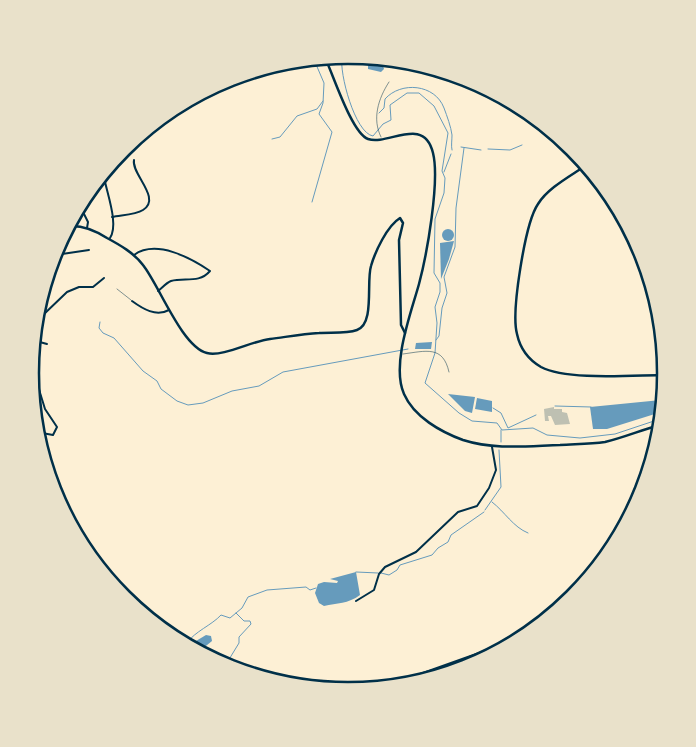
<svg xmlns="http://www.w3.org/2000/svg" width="696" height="747" font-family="Bitter,serif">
  <rect width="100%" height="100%" fill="#fdf0d5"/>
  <g fill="#669bbc">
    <path d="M368 59 382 62 384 69 381 72 368 69Z"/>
    <circle cx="448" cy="235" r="6"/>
    <path d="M454 241 449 259 441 279 440 243Z"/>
    <path d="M432 342 431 349H415L416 343Z"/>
    <path d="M448 394 475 397 472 413 465 411Z"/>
    <path d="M477 398 492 401V412L475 409Z"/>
    <path d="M661 400 658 413 607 429H593L590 407Z"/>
    <path d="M356 572 360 595C348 604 337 603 324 606L319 603 315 593 318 584 324 582 337 583 338 581 330 579Z"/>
    <path d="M206 635 211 636 212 641 201 650 191 644Z"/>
  </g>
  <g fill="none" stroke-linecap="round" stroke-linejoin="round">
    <g stroke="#669bbc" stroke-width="1">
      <path d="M342 57C339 73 355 133 373 136L383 124 391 120 390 105 407 93H419L434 106 448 133 442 171 445 178 444 193 435 219 434 273 440 283V292L435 307 437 323 435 353 425 383 459 413 472 421 497 423 502 430 533 428 547 435 580 438 615 434 657 420"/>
      <path d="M379 113 384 108 385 99C401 81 435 84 444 108 447 116 451 127 452 135 452 140 451 146 452 150"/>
      <path d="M272 139 280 137 297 116 317 109 323 101"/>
      <path d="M461 147 481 150"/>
      <path d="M488 149 510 150 522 145"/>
      <path d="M444 172 451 154"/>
      <path d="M312 202 332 132 319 114 323 103 324 83 315 62"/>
      <path d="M100 322 99 328 103 333 114 338 143 371 157 381 161 389 177 401 188 405 203 403 232 391 259 386 283 372 408 349"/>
      <path d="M436 340 439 336 442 308 447 293 444 277 455 247 456 208 464 148"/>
      <path d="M555 406 591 407"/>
      <path d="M493 408 501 413 508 428 536 415"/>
      <path d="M501 442V430"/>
      <path d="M492 502C505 512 513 527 528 533"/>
      <path d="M485 510 501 487 499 450"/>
      <path d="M356 572 378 573"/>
      <path d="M381 573 389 575 397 570 400 565 432 555 438 548 448 542 451 535 484 512"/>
      <path d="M188 642C194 632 212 625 221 615L230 618 242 608 248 597 267 590 306 587 310 590 316 588"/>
      <path d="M225 666 239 643V637L251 624 250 621H244L236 613"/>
    </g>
  </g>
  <path fill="#bec0b2" d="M554 407V409H562V412L567 413 570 424 555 425 551 416H548L549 421H545L544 409Z"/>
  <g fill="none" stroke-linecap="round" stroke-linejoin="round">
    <g stroke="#003049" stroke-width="0.5">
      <path d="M381 137C372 119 378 99 389 82"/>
      <path d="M117 289 131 300"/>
      <path d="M403 354C426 351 443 345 449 372"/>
    </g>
    <g stroke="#003049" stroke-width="2">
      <path d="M104 177C107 194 119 224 110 238"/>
      <path d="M82 210 88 222 87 228"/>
      <path d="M112 217C121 215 135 215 143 210 162 198 131 174 134 160"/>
      <path d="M62 254 89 250"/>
      <path d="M134 255C156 239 191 258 210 271 199 284 184 277 171 281 166 283 162 288 158 291"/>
      <path d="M51 268 61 257V242"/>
      <path d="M132 301C143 309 156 317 169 310"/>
      <path d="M42 316 67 292 79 287H93L104 278"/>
      <path d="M36 341 47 344"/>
      <path d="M30 373 37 383 45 409 57 427 53 435 42 433"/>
      <path d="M356 601 374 590 379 574 385 567 416 552 458 512 477 506 489 488 496 470 492 447"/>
    </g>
    <path stroke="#003049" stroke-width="2.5" d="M72 226C84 226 96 231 107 238 120 245 134 253 143 265 159 285 182 347 207 353 223 357 252 341 270 339 286 337 302 334 319 333 330 332 346 334 357 330 375 324 366 282 371 266 375 252 387 226 400 218L403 223 399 240 401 325 405 333"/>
    <g stroke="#003049" stroke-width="2.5">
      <path d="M326 60C334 77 352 133 368 139 388 146 424 115 433 153 440 181 427 254 419 284 411 313 391 365 404 394 414 417 441 432 463 440 494 450 527 446 560 445 575 444 590 444 605 442 622 438 639 431 656 426"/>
      <path d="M585 166C569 177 548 188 538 204 525 223 511 312 517 334 520 348 529 360 541 367 567 381 635 375 666 375"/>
    </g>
    <g stroke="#003049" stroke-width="3">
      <path d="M456 670 476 663"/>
      <path d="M402 681 503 645"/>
    </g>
  </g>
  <path d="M0 0H696V747H0ZM39 373a309 309 0 1 1 618 0a309 309 0 1 1-618 0Z" fill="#e9e1ca" fill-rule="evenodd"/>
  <path fill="none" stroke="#003049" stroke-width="2.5" d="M39 373a309 309 0 1 1 618 0a309 309 0 1 1-618 0Z"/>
</svg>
